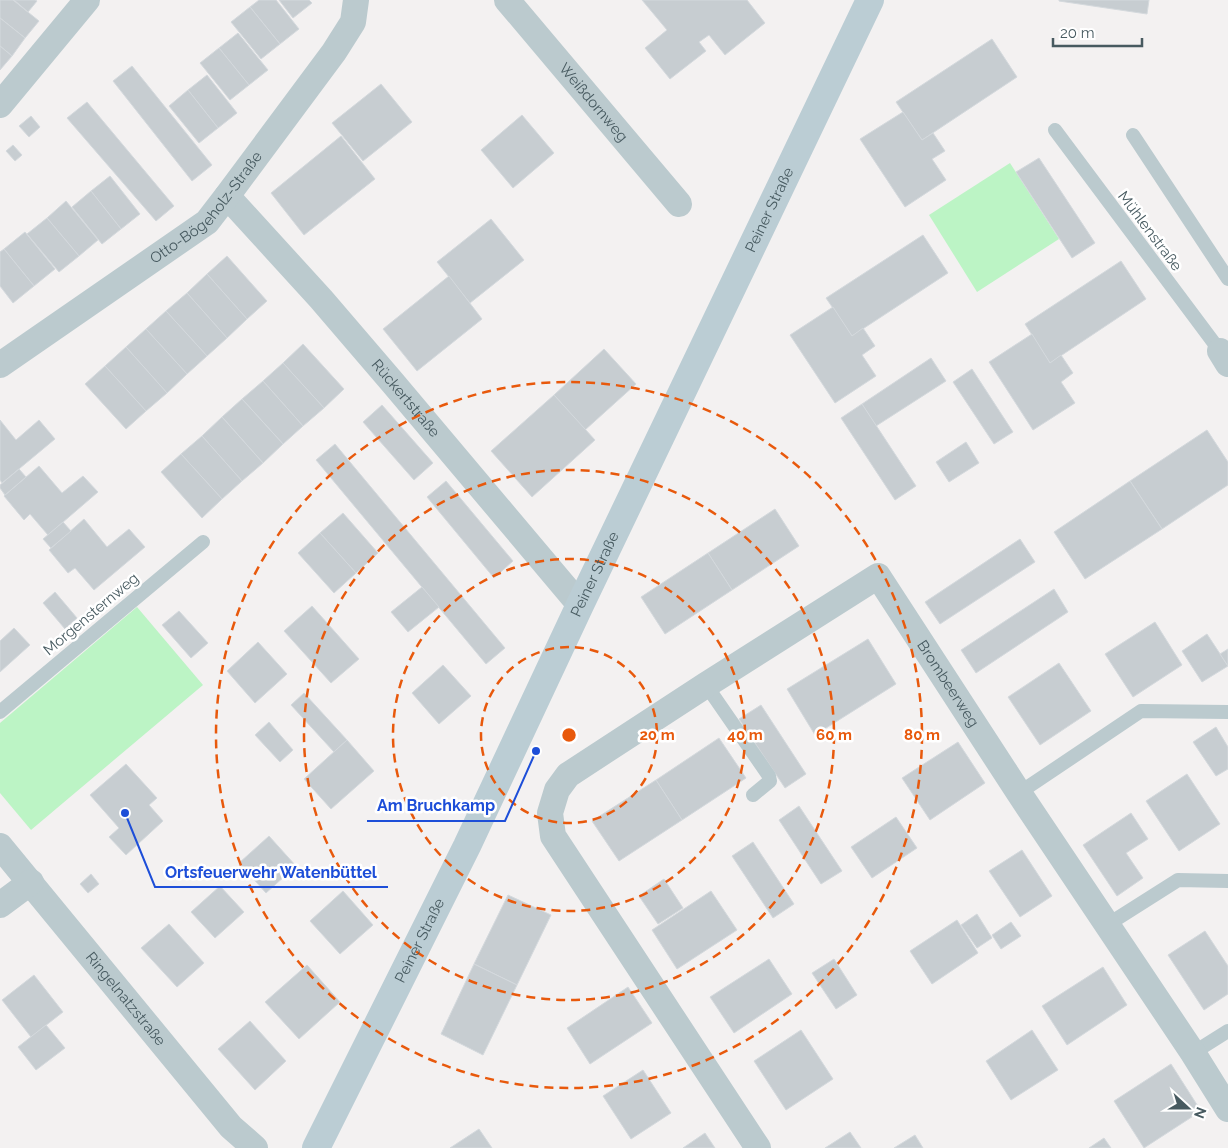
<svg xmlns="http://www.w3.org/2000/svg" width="1228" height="1148" font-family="Raleway,sans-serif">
  <rect width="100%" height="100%" fill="#f3f1f1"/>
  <g fill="#bcf4c5">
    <path d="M1010 163 1059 239 977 292 929 215Z"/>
    <path d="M137 607 203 685 31 830 0 793V723Z"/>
  </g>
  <g fill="#c7cdd1" stroke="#d4d9dd">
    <path d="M0 0H13L39 21 25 38 0 18Z"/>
    <path d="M14 0H35L37 1 28 12Z"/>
    <path d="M259 0H276L299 29 280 44 250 7Z"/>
    <path d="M279 0H309L312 3 293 18Z"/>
    <path d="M642 0H747L765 23 725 55 709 35 699 42 706 51 670 79 645 48 667 30Z"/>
    <path d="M1059 0H1149L1147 14 1059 1Z"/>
    <path d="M250 7 280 44 261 59 231 22Z"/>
    <path d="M0 18 25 38 12 56 0 46Z"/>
    <path d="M238 33 268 70 249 85 219 48Z"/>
    <path d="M992 39 1017 77 922 140 896 102Z"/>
    <path d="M0 46 12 56 0 70Z"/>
    <path d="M219 48 249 85 230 100 200 63Z"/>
    <path d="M132 66 212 165 192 181 113 81Z"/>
    <path d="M207 75 237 113 218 128 188 90Z"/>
    <path d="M381 84 412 122 363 161 332 123Z"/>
    <path d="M188 90 218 128 199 143 169 106Z"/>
    <path d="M87 102 174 206 156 221 67 118Z"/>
    <path d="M903 112 922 140 933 133 945 151 932 159 946 180 905 207 860 139Z"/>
    <path d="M522 115 554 153 513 188 481 150Z"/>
    <path d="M31 116 40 127 29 137 19 126Z"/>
    <path d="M341 136 375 179 304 235 271 193Z"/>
    <path d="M13 145 22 155 15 161 6 151Z"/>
    <path d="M1039 158 1095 243 1072 258 1016 172Z"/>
    <path d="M110 176 140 214 121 229 91 191Z"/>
    <path d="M91 191 121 229 102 244 72 207Z"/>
    <path d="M66 201 98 240 79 256 47 218Z"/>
    <path d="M47 218 79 256 59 272 27 234Z"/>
    <path d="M491 219 524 260 470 303 437 262Z"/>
    <path d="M25 232 55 269 34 286 4 249Z"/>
    <path d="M923 235 948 273 852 336 826 298Z"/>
    <path d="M4 249 34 286 13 303 0 286V252Z"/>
    <path d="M227 256 267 301 247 319 207 274Z"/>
    <path d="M1121 261 1146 299 1050 363 1025 324Z"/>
    <path d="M207 274 247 319 227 338 187 293Z"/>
    <path d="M449 276 482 319 417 371 383 329Z"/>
    <path d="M187 293 227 338 207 356 166 311Z"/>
    <path d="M833 307 852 336 863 328 875 346 862 355 876 376 835 403 790 335Z"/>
    <path d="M166 311 207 356 187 374 146 329Z"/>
    <path d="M146 329 187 374 167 393 126 347Z"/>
    <path d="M1032 334 1050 363 1061 355 1073 373 1061 382 1075 403 1033 430 989 362Z"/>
    <path d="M303 344 344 389 324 408 283 363Z"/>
    <path d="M126 347 167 393 146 411 105 366Z"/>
    <path d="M604 349 636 384 585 430 554 395Z"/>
    <path d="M931 358 946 381 876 426 862 404Z"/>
    <path d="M283 363 324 408 303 426 263 381Z"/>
    <path d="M105 366 146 411 126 429 85 384Z"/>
    <path d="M972 369 1013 432 994 444 953 382Z"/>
    <path d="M263 381 303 426 283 444 242 399Z"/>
    <path d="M554 395 595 440 532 497 491 451Z"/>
    <path d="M242 399 283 444 263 463 222 417Z"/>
    <path d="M862 404 916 486 895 500 841 418Z"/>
    <path d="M382 405 433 463 414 480 363 422Z"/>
    <path d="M222 417 263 463 242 481 202 436Z"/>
    <path d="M0 420 16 440 39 420 55 439 2 483 0 480Z"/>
    <path d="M1207 430 1228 462V485L1162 529 1130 481Z"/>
    <path d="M202 436 242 481 222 499 181 454Z"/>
    <path d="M966 442 979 463 949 482 936 462Z"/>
    <path d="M335 444 505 648 486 664 316 460Z"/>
    <path d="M181 454 222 499 202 518 161 472Z"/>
    <path d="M39 466 62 493 83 476 98 492 48 535 30 514 24 520 4 496Z"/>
    <path d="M19 469 26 477 5 495 0 488V485Z"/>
    <path d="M446 481 513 561 494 578 427 497Z"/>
    <path d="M1130 481 1162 529 1085 579 1054 532Z"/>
    <path d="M775 509 799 546 732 590 708 553Z"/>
    <path d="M343 513 378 553 356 573 320 533Z"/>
    <path d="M84 519 107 547 129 529 145 547 94 590 75 568 68 573 49 550Z"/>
    <path d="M63 522 71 531 51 548 43 539Z"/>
    <path d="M320 533 356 573 334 593 298 553Z"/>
    <path d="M1020 539 1035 562 940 624 925 602Z"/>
    <path d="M708 553 732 590 665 634 641 597Z"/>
    <path d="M422 587 439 607 408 632 391 612Z"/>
    <path d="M1054 589 1068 612 976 673 961 650Z"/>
    <path d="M55 592 77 618 65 629 43 603Z"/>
    <path d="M312 606 359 659 331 683 284 631Z"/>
    <path d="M179 611 208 643 191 658 162 625Z"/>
    <path d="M1155 622 1182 665 1133 697 1105 654Z"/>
    <path d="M14 628 30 645 0 672V641Z"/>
    <path d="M1207 634 1228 666 1202 682 1182 651Z"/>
    <path d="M868 639 896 684 815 735 787 689Z"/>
    <path d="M258 642 287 674 255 703 227 671Z"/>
    <path d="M1228 649V666L1220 654Z"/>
    <path d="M1059 663 1091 711 1040 745 1008 697Z"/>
    <path d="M443 665 471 696 439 724 412 693Z"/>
    <path d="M304 693 347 740 334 752 291 705Z"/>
    <path d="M761 705 806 774 785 788 739 719Z"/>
    <path d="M269 722 293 750 280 762 255 735Z"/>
    <path d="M1216 727 1228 747V769L1216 776 1193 742Z"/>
    <path d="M719 738 746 778 682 820 656 780Z"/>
    <path d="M347 740 374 771 331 809 304 779Z"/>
    <path d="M958 742 985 783 930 820 902 778Z"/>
    <path d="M126 764 157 798 149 805 163 821 126 855 109 837 119 828 90 795Z"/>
    <path d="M1187 774 1220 824 1179 851 1146 801Z"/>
    <path d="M656 780 682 820 619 861 592 821Z"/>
    <path d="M799 806 842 871 821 884 779 820Z"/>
    <path d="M1131 813 1148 839 1126 853 1143 878 1117 896 1083 845Z"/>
    <path d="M896 817 917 848 872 878 851 847Z"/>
    <path d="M269 836 296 866 266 893 239 863Z"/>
    <path d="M753 842 794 904 773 918 732 856Z"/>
    <path d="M1022 850 1052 896 1020 917 989 871Z"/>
    <path d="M91 874 99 884 88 893 80 884Z"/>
    <path d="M664 879 683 908 658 924 639 896Z"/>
    <path d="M220 886 244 912 215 938 191 912Z"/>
    <path d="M343 891 373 925 340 954 310 921Z"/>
    <path d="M711 891 737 930 677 969 652 930Z"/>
    <path d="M508 895 551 915 517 985 474 964Z"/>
    <path d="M977 914 992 938 977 948 961 925Z"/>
    <path d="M957 920 978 953 932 984 910 951Z"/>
    <path d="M1011 922 1021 936 1001 949 992 935Z"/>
    <path d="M169 924 204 963 177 987 141 948Z"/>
    <path d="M1205 931 1228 966V994L1204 1010 1168 955Z"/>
    <path d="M769 959 792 994 734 1033 710 997Z"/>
    <path d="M834 959 857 995 836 1009 812 973Z"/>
    <path d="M474 964 517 985 483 1055 441 1034Z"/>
    <path d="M307 965 340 1002 299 1039 265 1002Z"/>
    <path d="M1103 967 1127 1005 1067 1045 1042 1006Z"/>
    <path d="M34 975 63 1012 31 1037 2 1000Z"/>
    <path d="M628 987 652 1023 590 1064 567 1028Z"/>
    <path d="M250 1021 286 1061 255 1090 218 1049Z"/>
    <path d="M46 1025 65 1048 36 1070 18 1047Z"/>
    <path d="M801 1030 833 1079 786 1110 754 1061Z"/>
    <path d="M1032 1030 1058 1070 1011 1100 986 1061Z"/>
    <path d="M1171 1064 1201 1111 1144 1148 1114 1101Z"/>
    <path d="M643 1070 671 1113 631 1139 603 1096Z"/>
    <path d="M479 1129 492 1148H450Z"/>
    <path d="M850 1132 861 1148H825Z"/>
    <path d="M705 1133 715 1148H683Z"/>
    <path d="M915 1135 923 1148H894Z"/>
    <path d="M1104 1138 1111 1148H1089Z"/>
  </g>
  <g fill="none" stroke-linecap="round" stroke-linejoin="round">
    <g stroke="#bbcace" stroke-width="14">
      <path d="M1055 130 1220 351"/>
      <path d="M1133 135 1228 279"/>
      <path d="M706 685 769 776 770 781 753 795"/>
      <path d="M0 712 203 542"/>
      <path d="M1019 793 1141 711 1228 712"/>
      <path d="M1107 925 1178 880 1228 881"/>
      <path d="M1193 1053 1228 1031"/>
    </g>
    <g stroke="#bbcace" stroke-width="26">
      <path id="s1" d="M507 0 679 204"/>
      <path d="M0 105 87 0"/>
      <path id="s2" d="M227 196 321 299 393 383 580 605"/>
      <path d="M1220 351 1228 364"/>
      <path id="s3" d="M0 365 207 222 227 196 334 52 353 22 356 0"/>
      <path id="s4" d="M0 846 231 1127 255 1148"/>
      <path d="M0 905 31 882"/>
      <path id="s5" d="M758 1148 553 836 550 813 557 790 568 775 706 685 878 576 1019 793 1193 1053 1228 1109"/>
    </g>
    <path stroke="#bbcdd4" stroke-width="28" id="s6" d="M316 1148 467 846 580 605 870 0"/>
  </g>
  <g fill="none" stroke="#e8590c" stroke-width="2.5" stroke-dasharray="9 6">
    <circle cx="569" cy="735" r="88"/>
    <circle cx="569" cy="735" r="176"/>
    <circle cx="569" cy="735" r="265"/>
    <circle cx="569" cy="735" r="353"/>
  </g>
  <g text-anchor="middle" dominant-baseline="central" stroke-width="5" stroke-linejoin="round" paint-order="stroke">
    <g font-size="15" fill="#475a60" stroke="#fff">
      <text stroke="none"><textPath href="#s1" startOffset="134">Weißdornweg</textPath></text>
      <text stroke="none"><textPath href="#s3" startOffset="261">Otto-Bögeholz-Straße</textPath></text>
      <text stroke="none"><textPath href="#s6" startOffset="1042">Peiner Straße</textPath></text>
      <text transform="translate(1150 231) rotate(53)">Mühlenstraße</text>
      <text stroke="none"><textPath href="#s2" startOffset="270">Rückertstraße</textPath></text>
      <text stroke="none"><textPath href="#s6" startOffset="638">Peiner Straße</textPath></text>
      <text transform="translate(91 614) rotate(-40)">Morgensternweg</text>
      <text stroke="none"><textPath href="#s5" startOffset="936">Brombeerweg</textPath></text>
      <text stroke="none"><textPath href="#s6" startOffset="232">Peiner Straße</textPath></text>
      <text stroke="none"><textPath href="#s4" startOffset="198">Ringelnatzstraße</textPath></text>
    </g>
  </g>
  <circle cx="569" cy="735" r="8" fill="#e8590c" stroke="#fff" stroke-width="2.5"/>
  <g font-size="15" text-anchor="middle" font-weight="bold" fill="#e8590c" stroke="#fff" stroke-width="5" stroke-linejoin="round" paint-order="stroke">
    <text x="657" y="740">20 m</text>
    <text x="745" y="740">40 m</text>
    <text x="834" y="740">60 m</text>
    <text x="922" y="740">80 m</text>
  </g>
  <path fill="none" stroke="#1d4ed8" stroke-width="2" d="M536 751L505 821H367M125 813L155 887H388"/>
  <g fill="#1d4ed8" stroke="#fff" stroke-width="2">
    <circle cx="536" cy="751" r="5"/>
    <circle cx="125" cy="813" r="5"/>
  </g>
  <g font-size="16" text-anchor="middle" font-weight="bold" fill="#1d4ed8" stroke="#fff" stroke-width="5" stroke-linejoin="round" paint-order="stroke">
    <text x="436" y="811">Am Bruchkamp</text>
    <text x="271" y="878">Ortsfeuerwehr Watenbüttel</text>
  </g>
  <g transform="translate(1188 1108) rotate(111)" stroke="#ffffff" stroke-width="4" paint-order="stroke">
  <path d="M0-4L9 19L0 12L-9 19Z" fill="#475a60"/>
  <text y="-8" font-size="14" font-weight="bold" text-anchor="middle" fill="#475a60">N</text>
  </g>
  <path d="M1053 38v8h89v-8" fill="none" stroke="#475a60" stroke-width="2.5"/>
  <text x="1060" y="38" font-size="15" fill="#475a60" stroke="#ffffff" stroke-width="4" paint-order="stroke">20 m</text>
</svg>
